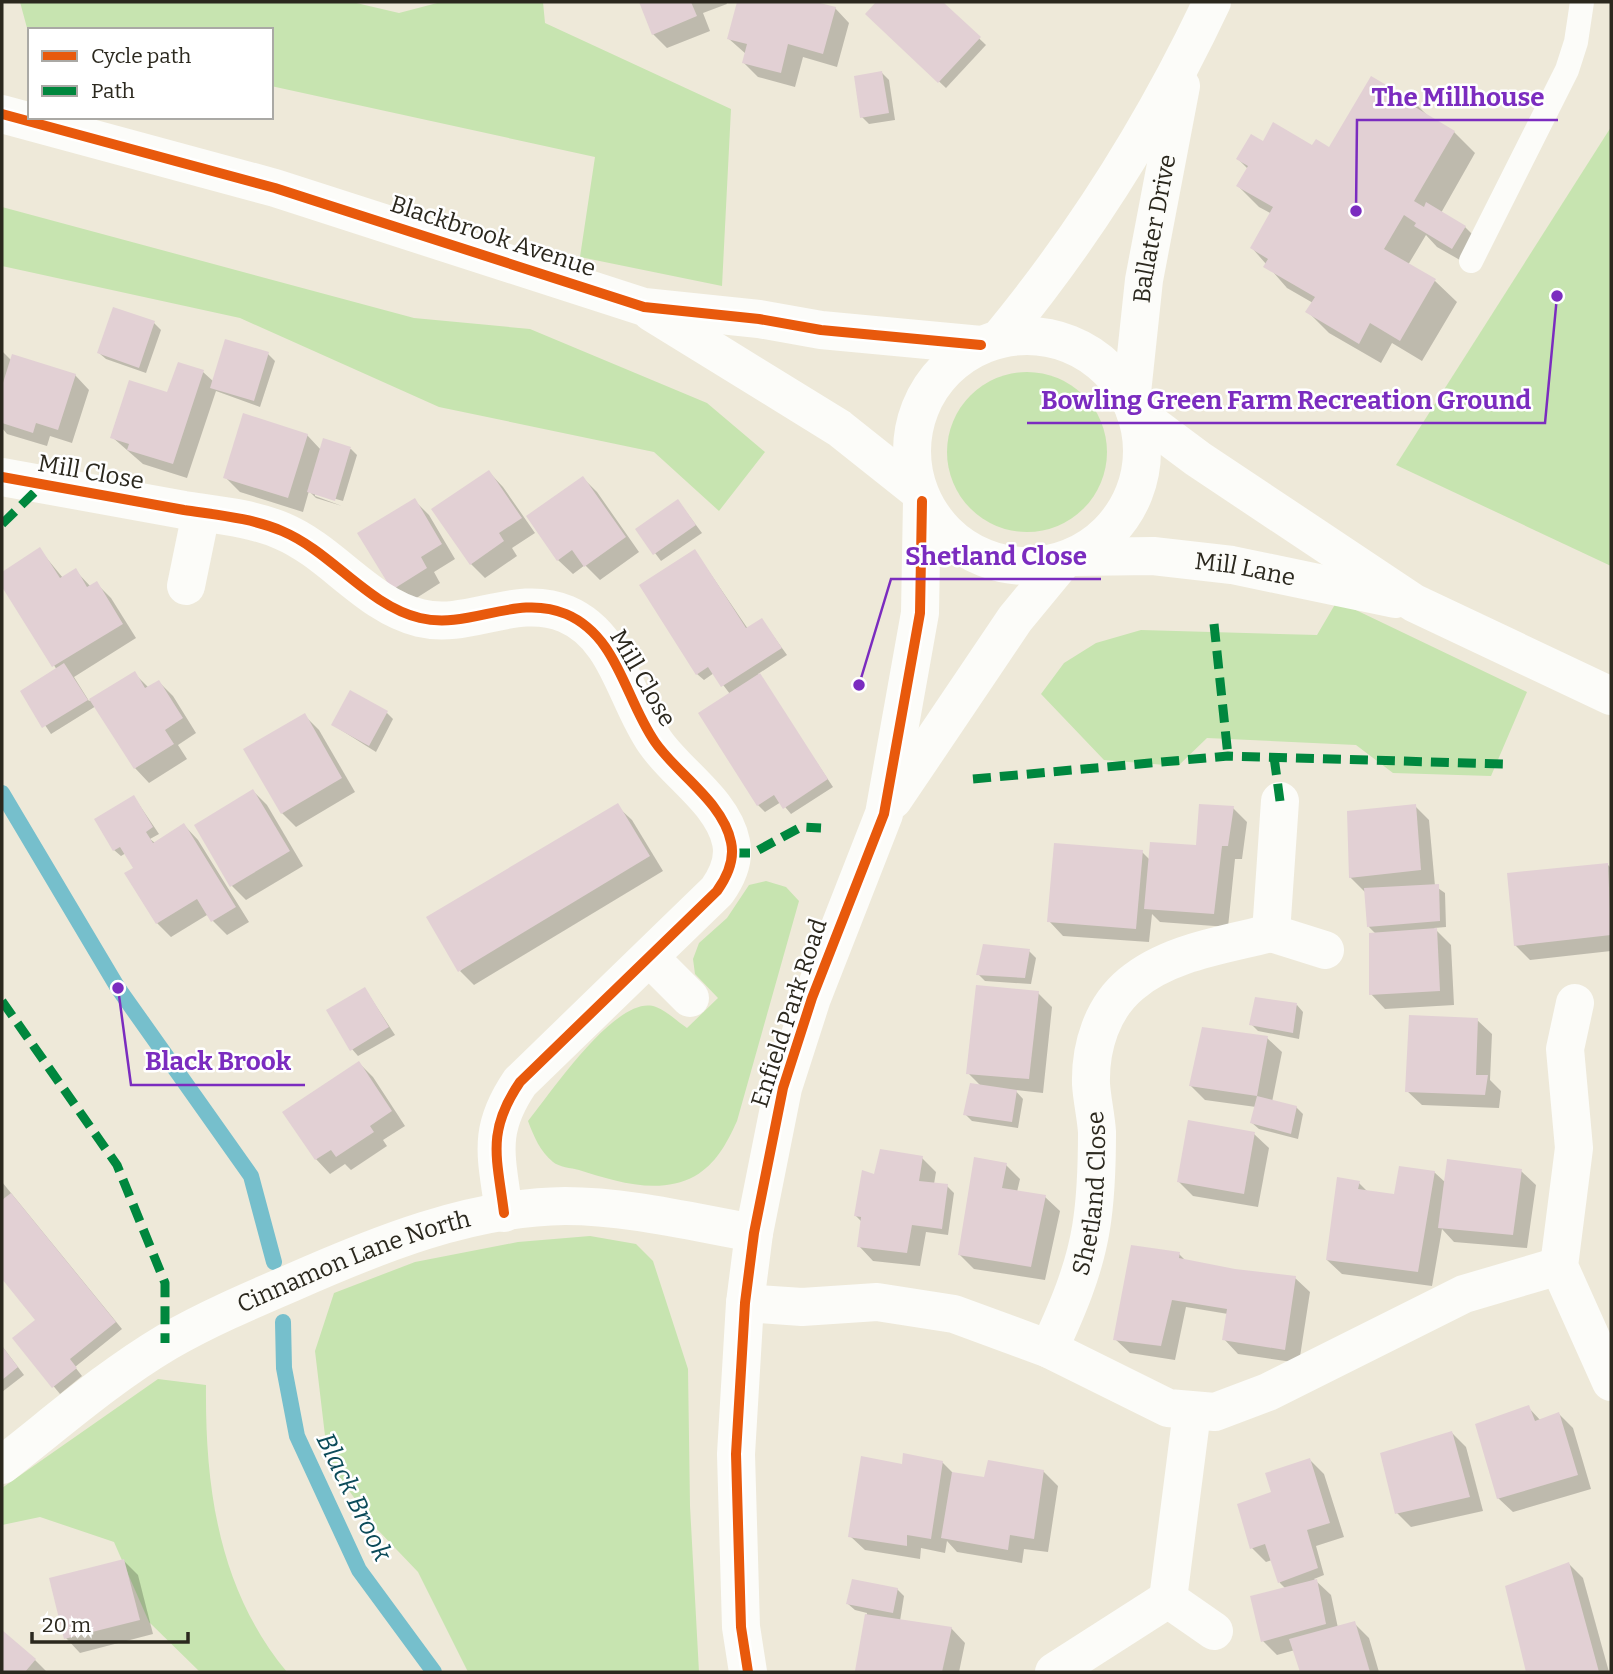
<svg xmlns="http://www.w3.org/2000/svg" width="1613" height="1674" font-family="Bitter,serif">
  <rect width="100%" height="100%" fill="#eee9d9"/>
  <g fill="#c7e4b0">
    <path d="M20 2H352L399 13 441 2H543L545 23 731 109 722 286 580 257 595 157 271 86V30H30V39Z"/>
    <path d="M1611 127V566L1396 465Z"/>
    <path d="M2 207 414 318 530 329 707 403 765 452 719 511 654 452 439 407 240 318 2 266Z"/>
    <circle cx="1027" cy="452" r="80"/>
    <path d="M1337 601 1527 692 1491 776 1393 773 1356 745 1207 738 1178 766 1104 760 1041 694 1064 663 1096 643 1141 630 1317 635Z"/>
    <path d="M766 881 786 887 799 901 737 1121C727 1143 716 1164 695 1176 659 1196 614 1181 579 1170 571 1168 559 1167 553 1162 540 1151 534 1137 528 1121 550 1094 618 992 656 1007 667 1011 678 1022 687 1028L718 998 695 974 693 959 699 943 727 918 749 885Z"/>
    <path d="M590 1236 636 1244 653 1261 688 1369 690 1506 699 1672H468L418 1572 375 1527 328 1461 315 1351 334 1293 415 1262 518 1242Z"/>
    <path d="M158 1379 206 1385C205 1489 219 1590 287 1672H200L149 1622 114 1542 40 1517 2 1525V1488Z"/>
  </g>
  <g fill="#0003">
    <path d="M641 2H726L727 4 703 13 710 31 667 48 653 34Z"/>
    <path d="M739 2H809L835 8 849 23 837 67 803 57 795 87 758 77 744 63 746 54 729 39Z"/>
    <path d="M879 2H941L986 45 946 88 867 14Z"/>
    <path d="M882 73 889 80 895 120 869 124 862 117Z"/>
    <path d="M1416 104 1430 118 1454 132 1475 153 1441 213 1465 227 1486 248 1474 268 1437 247 1426 235 1408 265 1435 281 1457 302 1422 361 1392 343 1381 363 1329 333 1308 312 1313 303 1287 288 1252 248 1272 214 1259 207 1238 186 1248 169 1238 159 1263 143 1330 150Z"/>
    <path d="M154 323 161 330 146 373 106 359 99 353Z"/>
    <path d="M2 351 12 361 75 375 89 390 72 443 50 436 47 446 7 434 2 428Z"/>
    <path d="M268 354 275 361 260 407 216 391 187 478 143 464 112 437 168 395 179 364 203 372 214 382Z"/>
    <path d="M307 435 321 450 351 449 357 455 343 501 315 493V496L342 506 316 498 309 491 303 512 240 492 225 477Z"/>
    <path d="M489 472 503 487 535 533 512 548 517 556 485 578 471 564Z"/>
    <path d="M583 478 597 492 639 552 600 580 585 565 573 574 558 560Z"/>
    <path d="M414 500 429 515 455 559 434 572 440 583 407 604 393 589Z"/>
    <path d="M678 501 702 533 661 561 637 529Z"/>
    <path d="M40 550 63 578 75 570 91 587 97 584 111 598 136 638 74 677 89 701 134 673 149 688 159 682 173 696 196 733 178 745 187 759 149 783 135 768 96 706 51 734 22 691 57 670 2 583V574Z"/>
    <path d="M695 551 748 629 762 620 787 655 758 674 833 787 791 814 781 802 765 812 758 805 730 694 714 673 704 680 697 674Z"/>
    <path d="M386 712 393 719 376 752 333 725Z"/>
    <path d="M305 716 319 730 355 792 296 827 282 813Z"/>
    <path d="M253 791 267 805 303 866 246 900 232 886Z"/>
    <path d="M134 797 159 834 150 839 155 843 184 825 198 840 249 922 227 935 207 915 171 937 157 923 135 869 126 853 121 856 114 850Z"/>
    <path d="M617 806 632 820 663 871 474 985 460 971Z"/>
    <path d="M1415 806 1429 820 1435 886 1445 893 1446 927 1434 928 1451 945 1454 1005 1385 1009 1371 994 1376 934 1369 927 1365 892 1350 877Z"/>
    <path d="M1233 808 1247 822 1242 859H1235L1228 927 1160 922 1152 914 1149 942 1063 936 1049 921 1142 852 1150 860 1197 847Z"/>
    <path d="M1608 865 1611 868V951L1530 960 1515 945Z"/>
    <path d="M1029 951 1036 958 1031 984 985 981 978 974Z"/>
    <path d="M365 989 395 1035 358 1056 352 1049Z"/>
    <path d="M1038 993 1052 1007 1043 1093 1015 1090 1023 1099 1018 1128 972 1121 965 1114 981 1086 968 1073Z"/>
    <path d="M1297 1005 1303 1012 1299 1039 1258 1031 1251 1024Z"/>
    <path d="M1477 1020 1492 1034 1490 1080 1501 1091 1499 1108 1422 1105 1407 1091Z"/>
    <path d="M1267 1038 1282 1052 1272 1102 1296 1107 1303 1114 1298 1139 1259 1129 1252 1123 1256 1107 1205 1100 1191 1086Z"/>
    <path d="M359 1063 373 1077 405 1126 383 1140 387 1146 351 1170 345 1164 330 1174 316 1159Z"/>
    <path d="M1254 1134 1269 1148 1258 1207 1193 1196 1179 1182Z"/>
    <path d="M922 1158 936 1172 934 1184 947 1186 954 1193 948 1235 926 1232 920 1266 873 1261 859 1246 862 1222 855 1215 875 1176Z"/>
    <path d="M1006 1165 1020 1179 1017 1192 1045 1197 1060 1211 1045 1280 974 1269 960 1255Z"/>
    <path d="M1521 1171 1536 1185 1527 1248 1454 1242 1442 1229 1432 1286 1342 1274 1327 1260 1359 1183 1368 1192 1395 1196 1434 1172 1446 1183Z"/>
    <path d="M2 1182 122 1329 75 1367 82 1376 60 1394 14 1338 37 1320 2 1276Z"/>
    <path d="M1179 1254 1186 1261 1234 1271 1295 1278 1310 1292 1299 1363 1238 1354 1224 1339 1228 1314 1186 1307 1175 1360 1130 1353 1115 1339Z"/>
    <path d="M2 1346 24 1375 2 1392Z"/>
    <path d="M1528 1407 1541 1421 1559 1414 1573 1428 1591 1489 1513 1512 1498 1498Z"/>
    <path d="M1452 1433 1466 1447 1483 1511 1411 1527 1397 1513Z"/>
    <path d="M1310 1460 1324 1474 1344 1537 1316 1546 1324 1575 1314 1579 1331 1595 1338 1628 1354 1623 1369 1638 1379 1672H1303L1295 1650 1277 1655 1263 1641 1286 1589 1280 1583 1272 1560 1266 1562 1252 1548 1273 1494Z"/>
    <path d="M942 1462 954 1474 986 1479 1043 1471 1058 1486 1048 1552 1024 1549 1022 1563 957 1552 947 1541 945 1553 921 1548 920 1559 865 1550 850 1536 903 1466Z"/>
    <path d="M124 1561 138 1575 153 1634 80 1653 66 1638Z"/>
    <path d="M1569 1564 1583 1578 1609 1672H1528L1507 1587Z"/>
    <path d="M897 1589 904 1596 900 1621 951 1628 965 1643 959 1672 857 1671 867 1613 855 1610 848 1604Z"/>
    <path d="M2 1633 35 1660 47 1672H2Z"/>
  </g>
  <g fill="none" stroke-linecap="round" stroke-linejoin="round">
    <g stroke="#76bfcc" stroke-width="16">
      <path d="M2 793 118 988 251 1176 274 1262"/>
      <path d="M283 1322 284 1368 297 1436 359 1570 434 1672"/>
    </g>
  </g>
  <g fill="#e2d0d4">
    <path d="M639 2H691L697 16 652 35Z"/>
    <path d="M737 2H816L836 7 823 54 788 44 781 73 742 63 747 44 727 39Z"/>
    <path d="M876 2H943L981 37 938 83 865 14Z"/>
    <path d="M882 71 889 113 860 118 854 76Z"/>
    <path d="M1371 76 1417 103 1415 107 1455 131 1414 201 1424 207 1426 202 1466 226 1452 249 1414 226 1416 223 1404 215 1384 249 1436 279 1400 341 1370 323 1359 344 1305 312 1315 297 1263 267 1268 259 1250 248 1273 207 1236 186 1248 166 1236 159 1251 134 1263 141 1273 122 1312 145 1316 139 1329 147Z"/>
    <path d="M113 307 155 321 139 368 97 353Z"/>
    <path d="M225 339 269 352 254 401 210 388Z"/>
    <path d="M12 354 76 374 58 430 36 423 33 433 2 423V386Z"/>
    <path d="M178 362 204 370 173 464 127 450 129 444 110 438 129 380 167 392Z"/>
    <path d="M243 413 308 434 288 498 223 478Z"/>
    <path d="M323 438 351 447 335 501 307 492Z"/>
    <path d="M489 470 522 518 499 533 504 541 470 565 431 509Z"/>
    <path d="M583 476 626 537 584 567 572 550 557 561 526 516Z"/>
    <path d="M415 498 442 544 421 557 427 568 392 590 357 533Z"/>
    <path d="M678 499 696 525 653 555 635 529Z"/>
    <path d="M40 547 60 578 76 568 87 587 97 581 123 624 52 667 2 587V572Z"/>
    <path d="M695 549 746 628 762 618 782 648 721 687 708 667 696 675 639 585Z"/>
    <path d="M64 663 88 700 42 728 20 691Z"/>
    <path d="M135 671 145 688 159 680 183 718 165 730 174 744 134 769 89 699Z"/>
    <path d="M760 673 828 779 783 809 774 795 757 806 698 713Z"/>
    <path d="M350 690 388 711 369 746 331 725Z"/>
    <path d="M305 713 342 778 281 814 243 749Z"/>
    <path d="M253 789 290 851 230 887 194 825Z"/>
    <path d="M134 795 153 827 146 832 153 843 184 823 236 907 211 922 197 899 156 924 124 873 133 868 120 847 113 851 94 819Z"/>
    <path d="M618 803 650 856 458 972 426 917Z"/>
    <path d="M1199 804 1234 806 1228 846H1222L1214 914 1144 909 1150 842 1196 845Z"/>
    <path d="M1416 804 1421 870 1349 878 1347 811Z"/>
    <path d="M1054 843 1143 850 1136 929 1047 922Z"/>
    <path d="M1608 863 1611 935 1514 946 1507 873Z"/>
    <path d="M1439 884 1440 921 1367 927 1364 888Z"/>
    <path d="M1437 928 1440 991 1369 995V933Z"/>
    <path d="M983 944 1030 949 1025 978 976 975Z"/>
    <path d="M976 985 1039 991 1029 1079 966 1074Z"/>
    <path d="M365 987 389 1027 350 1051 326 1010Z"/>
    <path d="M1255 997 1297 1003 1293 1033 1249 1025Z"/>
    <path d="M1409 1015 1478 1018 1476 1075H1488L1485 1095 1405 1092Z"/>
    <path d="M1202 1027 1268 1036 1257 1096 1297 1106 1291 1134 1250 1123 1257 1096 1189 1086Z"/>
    <path d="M359 1061 392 1111 370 1126 374 1132 336 1157 331 1150 315 1160 282 1112Z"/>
    <path d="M970 1083 1017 1090 1012 1122 963 1115Z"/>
    <path d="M1188 1120 1255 1132 1244 1194 1177 1182Z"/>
    <path d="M880 1149 923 1156 919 1181 948 1184 942 1229 912 1225 907 1253 857 1247 861 1217 854 1216 862 1170 874 1174Z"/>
    <path d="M974 1157 1007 1163 1002 1188 1046 1195 1031 1267 958 1255Z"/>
    <path d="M1447 1159 1522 1169 1513 1235 1438 1228Z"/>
    <path d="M1399 1166 1435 1171 1418 1272 1326 1260 1337 1177 1360 1181 1358 1189 1394 1194Z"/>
    <path d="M11 1193 116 1322 70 1359 77 1368 52 1388 12 1338 35 1320 2 1279V1200Z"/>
    <path d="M1131 1245 1180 1252 1179 1258 1235 1269 1296 1276 1285 1350 1222 1340 1227 1309 1172 1300 1161 1346 1113 1340Z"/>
    <path d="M2 1346 18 1367 2 1380Z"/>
    <path d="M1529 1405 1535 1421 1559 1412 1578 1475 1497 1499 1475 1424Z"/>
    <path d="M1452 1431 1470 1497 1395 1514 1380 1453Z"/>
    <path d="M903 1453 943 1461 931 1539 907 1535V1546L848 1537 861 1456 902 1464Z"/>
    <path d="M1310 1458 1330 1523 1307 1530 1318 1568 1278 1583 1265 1544 1250 1549 1237 1504 1271 1492 1265 1473Z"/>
    <path d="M988 1460 1044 1470 1034 1539 1010 1535 1008 1550 941 1538 952 1472 984 1477Z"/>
    <path d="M124 1559 140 1620 64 1639 49 1578Z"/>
    <path d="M1569 1562 1599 1672H1526L1505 1586Z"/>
    <path d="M852 1579 898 1588 893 1613 846 1604Z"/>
    <path d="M1317 1579 1326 1624 1261 1642 1250 1596Z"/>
    <path d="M865 1614 952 1627 942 1672 855 1671Z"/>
    <path d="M1355 1621 1370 1672H1300L1289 1639Z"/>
    <path d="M2 1630 36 1659 25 1672H2Z"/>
  </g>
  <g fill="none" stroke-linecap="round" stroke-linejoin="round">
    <path stroke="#fcfcf9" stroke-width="24" d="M1471 261 1567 70 1576 42 1582 2"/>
    <g stroke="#fcfcf9" stroke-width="38">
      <path d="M999 339C1084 236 1155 123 1212 2"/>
      <path id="s1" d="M1131 402 1144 280 1181 86"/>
      <path d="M2 477C62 488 123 499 184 510 217 515 252 518 282 531 332 552 367 605 420 618 470 630 516 593 566 614 618 636 625 699 655 742 677 774 723 802 731 842 735 860 727 877 717 891L520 1082C486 1132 497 1157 504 1213"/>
      <path d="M186 586 201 513"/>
      <path d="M1280 801 1271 933 1325 950"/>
      <path d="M650 958 690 998"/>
      <path d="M1575 1003 1565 1049 1574 1148 1559 1266 1611 1382"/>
      <path d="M745 1303 802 1307 877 1302 954 1314 1049 1349 1168 1408 1215 1412 1268 1392 1464 1294 1559 1266"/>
      <path id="s2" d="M1049 1349C1067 1310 1084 1271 1091 1228 1096 1198 1097 1163 1097 1132 1096 1116 1092 1100 1091 1084 1090 1047 1102 1008 1131 984 1169 952 1225 945 1271 933"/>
      <path d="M1192 1412 1168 1599 1214 1631"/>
      <path id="s3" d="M2 1465C56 1423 108 1377 167 1342 207 1319 249 1301 291 1283 377 1245 470 1207 565 1206 627 1206 692 1222 754 1233"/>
      <path d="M1054 1672 1168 1599"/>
    </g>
    <g stroke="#fcfcf9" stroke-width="38">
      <path d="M2 114 275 188 644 307 759 319 821 330 981 345"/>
      <path d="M651 312 839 428 917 490"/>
      <circle cx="1027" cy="451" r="115"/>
      <path d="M1135 412 1198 459 1414 603 1611 696"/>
      <path id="s4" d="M1073 557 1153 556 1232 565 1395 599"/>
      <path d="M893 800 1015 619 1062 562"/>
      <path d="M748 1672 741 1627 736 1454 745 1303 754 1233 783 1088 812 998 884 814 920 613 922 501"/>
    </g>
    <g stroke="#00873e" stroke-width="9" stroke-dasharray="18 9" stroke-linecap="butt">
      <path d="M2 524 42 485"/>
      <path d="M1214 624 1228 756"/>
      <path d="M1274 757 1280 801"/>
      <path d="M973 779 1228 756 1503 764"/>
      <path d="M732 853H753L801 827 821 828"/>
      <path d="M2 1001 117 1165 165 1283V1343"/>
    </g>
    <g stroke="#fff" stroke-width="15">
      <g id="cycleway">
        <path d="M2 114 275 188 644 307 759 319 821 330 981 345"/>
        <path d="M2 477C62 488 123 499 184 510 217 515 252 518 282 531 332 552 367 605 420 618 470 630 516 593 566 614 618 636 625 699 655 742 677 774 723 802 731 842 735 860 727 877 717 891L520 1082C486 1132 497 1157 504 1213"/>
        <path d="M748 1672 741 1627 736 1454 745 1303 754 1233 783 1088 812 998 884 814 920 613 922 501"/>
      </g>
    </g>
    <use href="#cycleway" stroke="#e8590c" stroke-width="10"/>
  </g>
  <g text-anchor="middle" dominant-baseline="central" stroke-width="5" stroke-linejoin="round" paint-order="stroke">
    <g font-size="24" fill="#2b281e" stroke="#fff">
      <text stroke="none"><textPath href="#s1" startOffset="175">Ballater Drive</textPath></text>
      <text transform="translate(493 236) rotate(18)">Blackbrook Avenue</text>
      <text transform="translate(91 472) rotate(10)">Mill Close</text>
      <text stroke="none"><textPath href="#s4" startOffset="173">Mill Lane</textPath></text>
      <text transform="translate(643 678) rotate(60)">Mill Close</text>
      <text transform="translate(789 1013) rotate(-72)">Enfield Park Road</text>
      <text stroke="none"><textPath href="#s2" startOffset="163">Shetland Close</textPath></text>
      <text stroke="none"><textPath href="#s3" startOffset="410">Cinnamon Lane North</textPath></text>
    </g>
    <g font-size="26" font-style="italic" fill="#0c4b59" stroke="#fff">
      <text transform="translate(354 1497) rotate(64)">Black Brook</text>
    </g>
  </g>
  <path fill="none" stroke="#7b2cbf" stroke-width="2.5" d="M1356 211L1357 120H1558M1557 296L1545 423H1027M859 685L891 579H1101M118 988L131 1085H305"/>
  <g fill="#7b2cbf" stroke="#fff" stroke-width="2.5">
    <circle cx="1356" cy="211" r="7"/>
    <circle cx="1557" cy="296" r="7"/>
    <circle cx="859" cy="685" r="7"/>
    <circle cx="118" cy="988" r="7"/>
  </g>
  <g font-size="26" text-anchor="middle" font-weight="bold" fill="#7b2cbf" stroke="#fff" stroke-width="5" stroke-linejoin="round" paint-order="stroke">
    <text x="1458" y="106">The Millhouse</text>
    <text x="1286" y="409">Bowling Green Farm Recreation Ground</text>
    <text x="996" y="565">Shetland Close</text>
    <text x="218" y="1070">Black Brook</text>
  </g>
  <rect width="1613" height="1674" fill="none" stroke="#2b281e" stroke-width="7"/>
  <rect x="28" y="28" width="245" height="91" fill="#ffffff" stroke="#aaa9a5" stroke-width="2"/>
  <rect x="42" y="51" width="35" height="10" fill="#e8590c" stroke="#aaa9a5" stroke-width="2"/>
  <text x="91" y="63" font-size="21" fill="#2b281e">Cycle path</text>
  <rect x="42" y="86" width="35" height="10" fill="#00873e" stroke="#aaa9a5" stroke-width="2"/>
  <text x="91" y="98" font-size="21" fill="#2b281e">Path</text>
  <path d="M32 1632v10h156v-10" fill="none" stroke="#2b281e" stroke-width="3.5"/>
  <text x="42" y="1632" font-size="21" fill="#2b281e" stroke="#ffffff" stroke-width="5" paint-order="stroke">20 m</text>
</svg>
